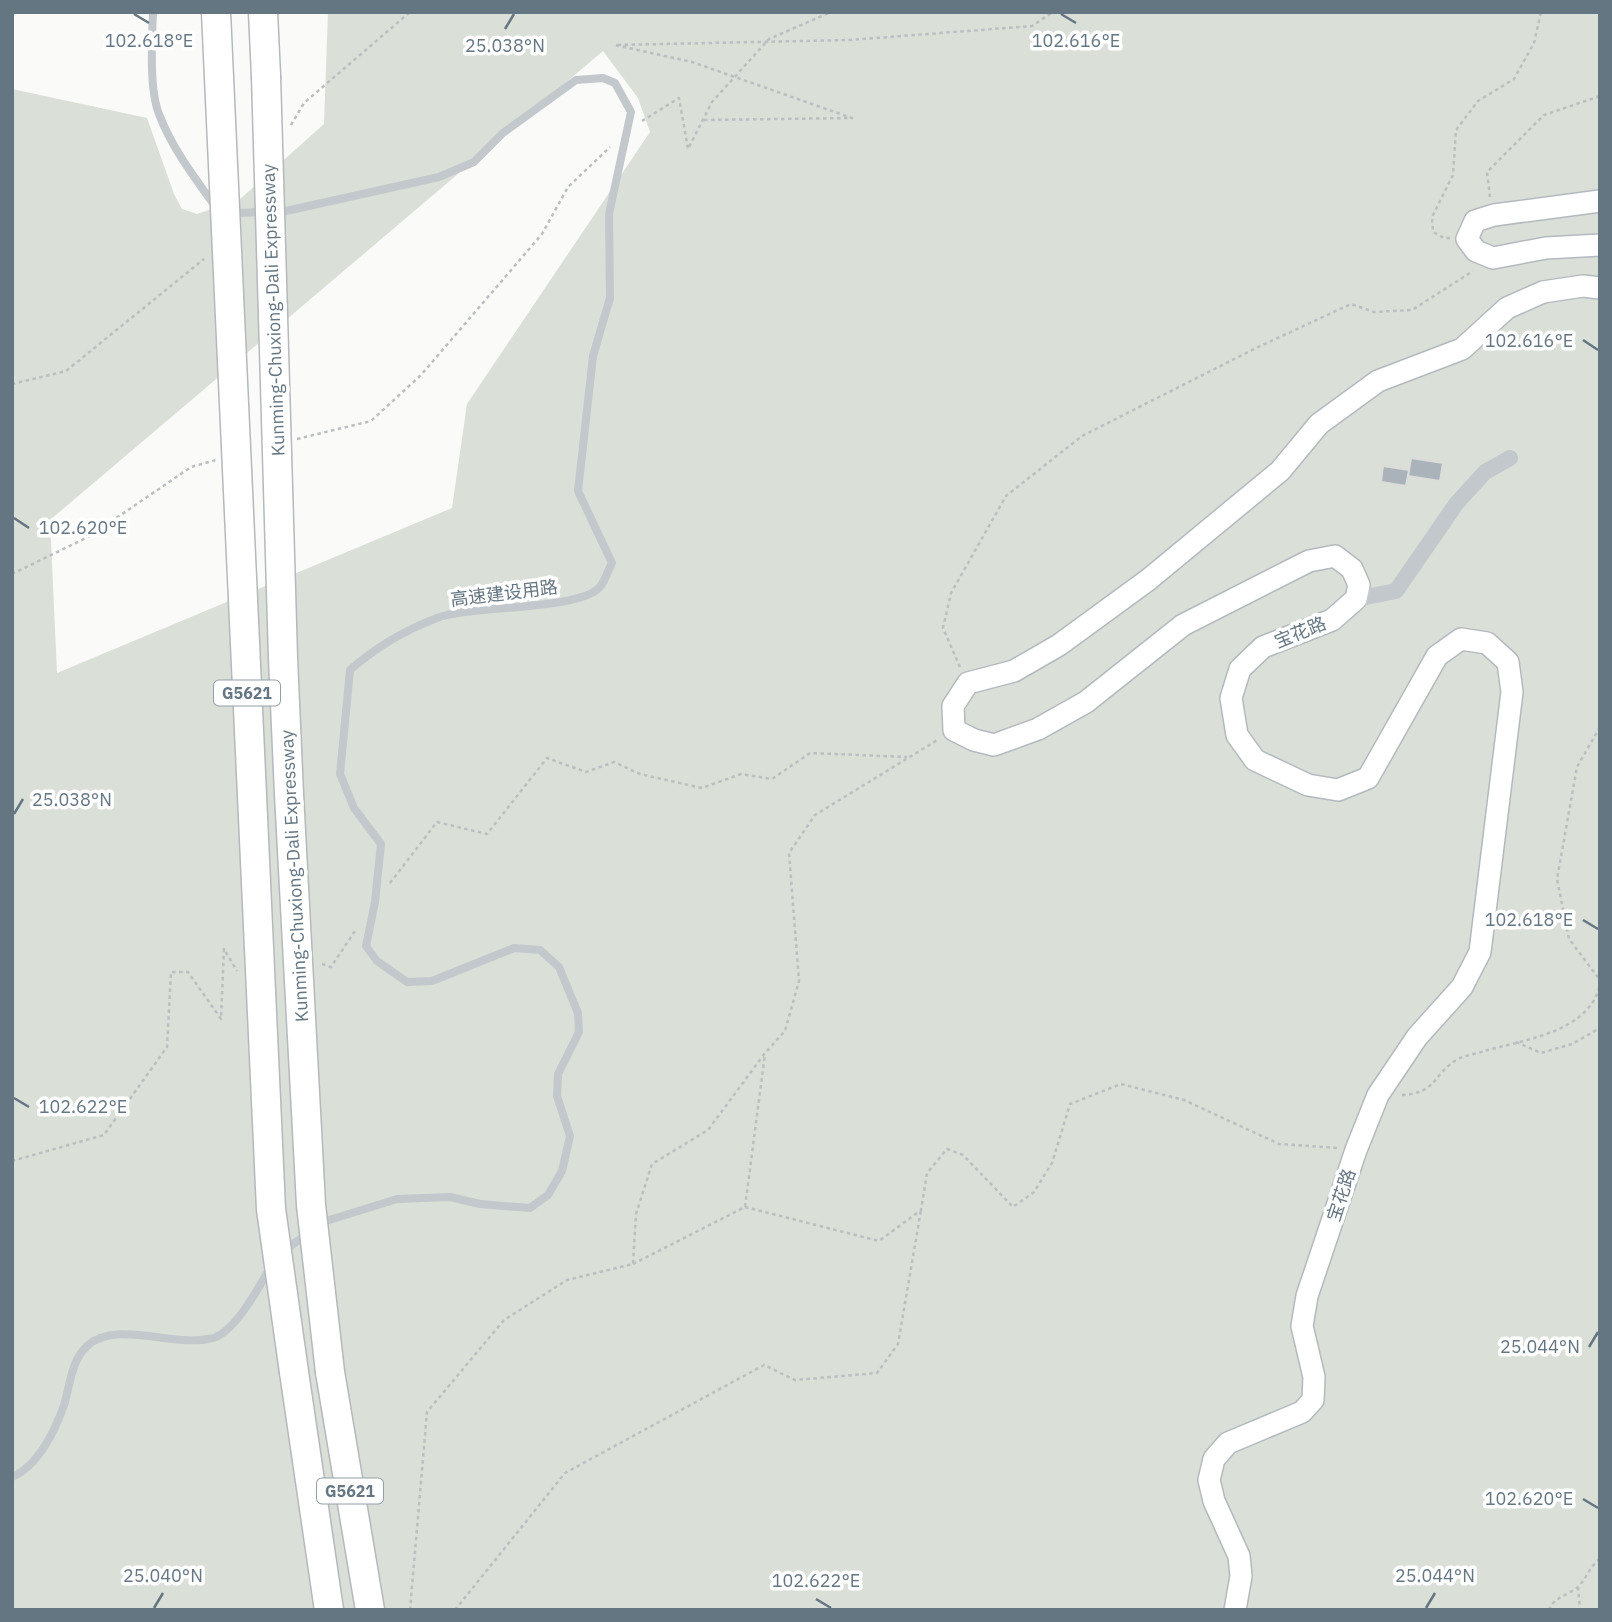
<svg xmlns="http://www.w3.org/2000/svg" width="1612" height="1622" font-family="'IBM Plex Sans','Noto Sans SC',sans-serif">
  <rect width="100%" height="100%" fill="#fafaf8"/>
  <path fill="#dadfd7" fill-rule="evenodd" d="M328 12H1600V1610H12V89L147 118 174 194 182 209 197 214 239 200 324 124ZM603 51 638 98 650 132 467 404 452 508 57 673 50 520Z"/>
  <g fill="#aab3b9" stroke="#dcdcda" stroke-width="2">
    <path d="M1411 458 1443 463 1440 481 1408 476Z"/>
    <path d="M1383 466 1409 470 1406 486 1381 482Z"/>
  </g>
  <g fill="none" stroke-linecap="round" stroke-linejoin="round">
    <g stroke="#b3babf" stroke-width="24">
      <g id="secondary">
        <path d="M1600 201 1494 215 1475 221 1467 239 1476 251 1493 258 1546 248 1600 245"/>
        <path d="M1235 1610 1241 1576 1239 1556 1214 1501 1209 1480 1214 1459 1228 1443 1302 1412 1313 1400 1314 1377 1302 1326 1307 1296 1356 1150 1378 1095 1417 1037 1462 987 1480 952 1512 692 1508 662 1487 643 1461 639 1437 656 1368 778 1338 790 1308 785 1255 760 1237 735 1231 698 1240 669 1263 647 1332 620 1356 599 1359 585 1352 569 1335 556 1309 561 1183 625 1086 702 1038 729 994 745 974 740 954 730 953 706 968 683 1014 671 1059 645 1148 580 1280 471 1319 424 1378 381 1462 349 1507 308 1543 292 1583 286 1600 288"/>
      </g>
    </g>
    <g stroke="#b4b9bd" stroke-width="31">
      <g id="highway">
        <path d="M263 12 266 76"/>
        <path d="M294 1372 329 1610"/>
        <path d="M330 1372 370 1610"/>
      </g>
    </g>
    <g stroke="#bbbfc2" stroke-width="2.5" stroke-dasharray="3.5 3.5" stroke-linecap="butt">
      <path d="M704 120 852 118 692 62 615 45 850 40 1032 26 1053 12"/>
      <path d="M642 121 679 98 688 149 712 102 769 39 831 12"/>
      <path d="M291 125 304 103 410 12"/>
      <path d="M1490 197 1487 172 1544 115 1600 96"/>
      <path d="M1450 238H1444L1433 232 1432 217 1453 175 1456 130 1478 101 1514 79 1534 43 1541 12"/>
      <path d="M12 384 66 371 204 259"/>
      <path d="M297 439 371 421 421 375 542 234 568 187 610 147"/>
      <path d="M12 574 90 536 191 467 216 460"/>
      <path d="M960 667 943 628 951 593 1006 496 1082 436 1256 348 1351 304 1374 312 1412 310 1473 271"/>
      <path d="M1600 727 1577 767 1557 879 1569 939 1600 980"/>
      <path d="M390 883 437 822 487 834 547 758 586 772 614 762 640 774 702 788 741 774 772 779 810 753 907 757"/>
      <path d="M322 964 331 967 355 931"/>
      <path d="M1516 1042 1541 1053 1572 1044 1600 1028"/>
      <path d="M1402 1095C1438 1093 1433 1073 1458 1059 1465 1055 1477 1054 1484 1051 1524 1040 1589 1032 1600 985"/>
      <path d="M12 1161 104 1135 167 1047 171 972H188L221 1019 224 949 237 971"/>
      <path d="M745 1207 879 1241 921 1210 927 1173 947 1149 963 1155 1013 1207 1034 1192 1052 1163 1070 1104 1121 1084 1184 1100 1279 1144 1338 1148"/>
      <path d="M633 1264 745 1207 765 1054"/>
      <path d="M1578 1587 1580 1610"/>
      <path d="M410 1610 427 1412 504 1320 567 1280 633 1264 636 1214 652 1164 708 1130 765 1053 785 1031 799 981 789 853 815 815 939 739"/>
      <path d="M455 1610 565 1473 764 1365 795 1380 877 1373 898 1344 921 1210"/>
      <path d="M1549 1610C1553 1597 1570 1595 1579 1586 1587 1577 1590 1566 1600 1559"/>
    </g>
    <g stroke="#c3c8cc" stroke-width="8">
      <path d="M153 12C152 40 149 89 159 114 171 146 192 174 212 202L219 205"/>
      <path d="M230 210 237 213 286 211 439 177 474 162 503 133 576 80 603 78 615 83 631 112 609 214 610 298 593 356 578 491 612 563C608 570 605 581 600 587 578 611 471 605 437 618 405 630 375 648 350 670L340 774 354 808 381 844 375 902 366 946 377 961 407 982 432 981 514 948 540 950 559 967 578 1013 579 1032 558 1074 557 1096 570 1136 562 1171 548 1195 530 1208 480 1204 450 1197 397 1199 323 1222 318 1226"/>
      <path d="M284 1251 307 1234"/>
      <path d="M12 1477C38 1466 55 1431 64 1405 70 1386 71 1361 87 1346 114 1321 167 1344 201 1340 205 1339 212 1339 216 1337 238 1327 259 1287 271 1266"/>
    </g>
    <path stroke="#c3c8cc" stroke-width="16" d="M1356 599 1396 591 1456 504 1485 472 1510 458"/>
    <use href="#secondary" stroke="#fff" stroke-width="21"/>
    <use href="#highway" stroke="#fff" stroke-width="28"/>
    <g stroke="#b4b9bd" stroke-width="31" stroke-linecap="butt">
      <g id="highway-bridge">
        <path d="M216 12 271 1209 294 1372"/>
        <path d="M266 76 283 658 289 794 311 1205 330 1372"/>
      </g>
    </g>
    <use href="#highway-bridge" stroke="#fff" stroke-width="28"/>
  </g>
  <path fill="none" stroke="#657683" stroke-width="2.5" d="M134 14 149 23M1061 14 1076 23M505 29 514 14M1583 340 1598 350M14 518 29 528M14 814 23 799M1583 920 1598 929M14 1098 29 1107M1589 1347 1598 1332M1583 1499 1598 1508M816 1599 831 1608M154 1608 163 1593M1426 1608 1435 1593"/>
  <g text-anchor="middle" dominant-baseline="central" stroke-width="7" stroke-linejoin="round" paint-order="stroke">
    <g fill="#fff" stroke="#939fa8" stroke-width="2">
      <rect x="214" y="680.5" width="66" height="25" rx="5"/>
      <rect x="317" y="1478.5" width="66" height="25" rx="5"/>
    </g>
    <g font-size="16" font-weight="bold" fill="#657683">
      <text x="247" y="693">G5621</text>
      <text x="350" y="1491">G5621</text>
    </g>
    <g font-size="18" fill="#657683" stroke="#fff">
      <text transform="translate(273 310) rotate(-92)">Kunming-Chuxiong-Dali Expressway</text>
      <text transform="translate(504 593) rotate(-7)">高速建设用路</text>
      <text transform="translate(1300 632) rotate(-22)">宝花路</text>
      <text transform="translate(294 876) rotate(-93)">Kunming-Chuxiong-Dali Expressway</text>
      <text transform="translate(1341 1195) rotate(-72)">宝花路</text>
    </g>
  </g>
  <g font-size="18" text-anchor="middle" fill="#657683" stroke="#fff" stroke-width="7" stroke-linejoin="round" paint-order="stroke">
    <text x="149" y="47">102.618°E</text>
    <text x="1076" y="47">102.616°E</text>
    <text x="505" y="52">25.038°N</text>
    <text x="1529" y="347">102.616°E</text>
    <text x="83" y="534">102.620°E</text>
    <text x="72" y="806">25.038°N</text>
    <text x="1529" y="926">102.618°E</text>
    <text x="83" y="1113">102.622°E</text>
    <text x="1540" y="1353">25.044°N</text>
    <text x="1529" y="1505">102.620°E</text>
    <text x="163" y="1582">25.040°N</text>
    <text x="1435" y="1582">25.044°N</text>
    <text x="816" y="1587">102.622°E</text>
  </g>
  <rect width="1612" height="1622" fill="none" stroke="#657683" stroke-width="28"/>
</svg>
